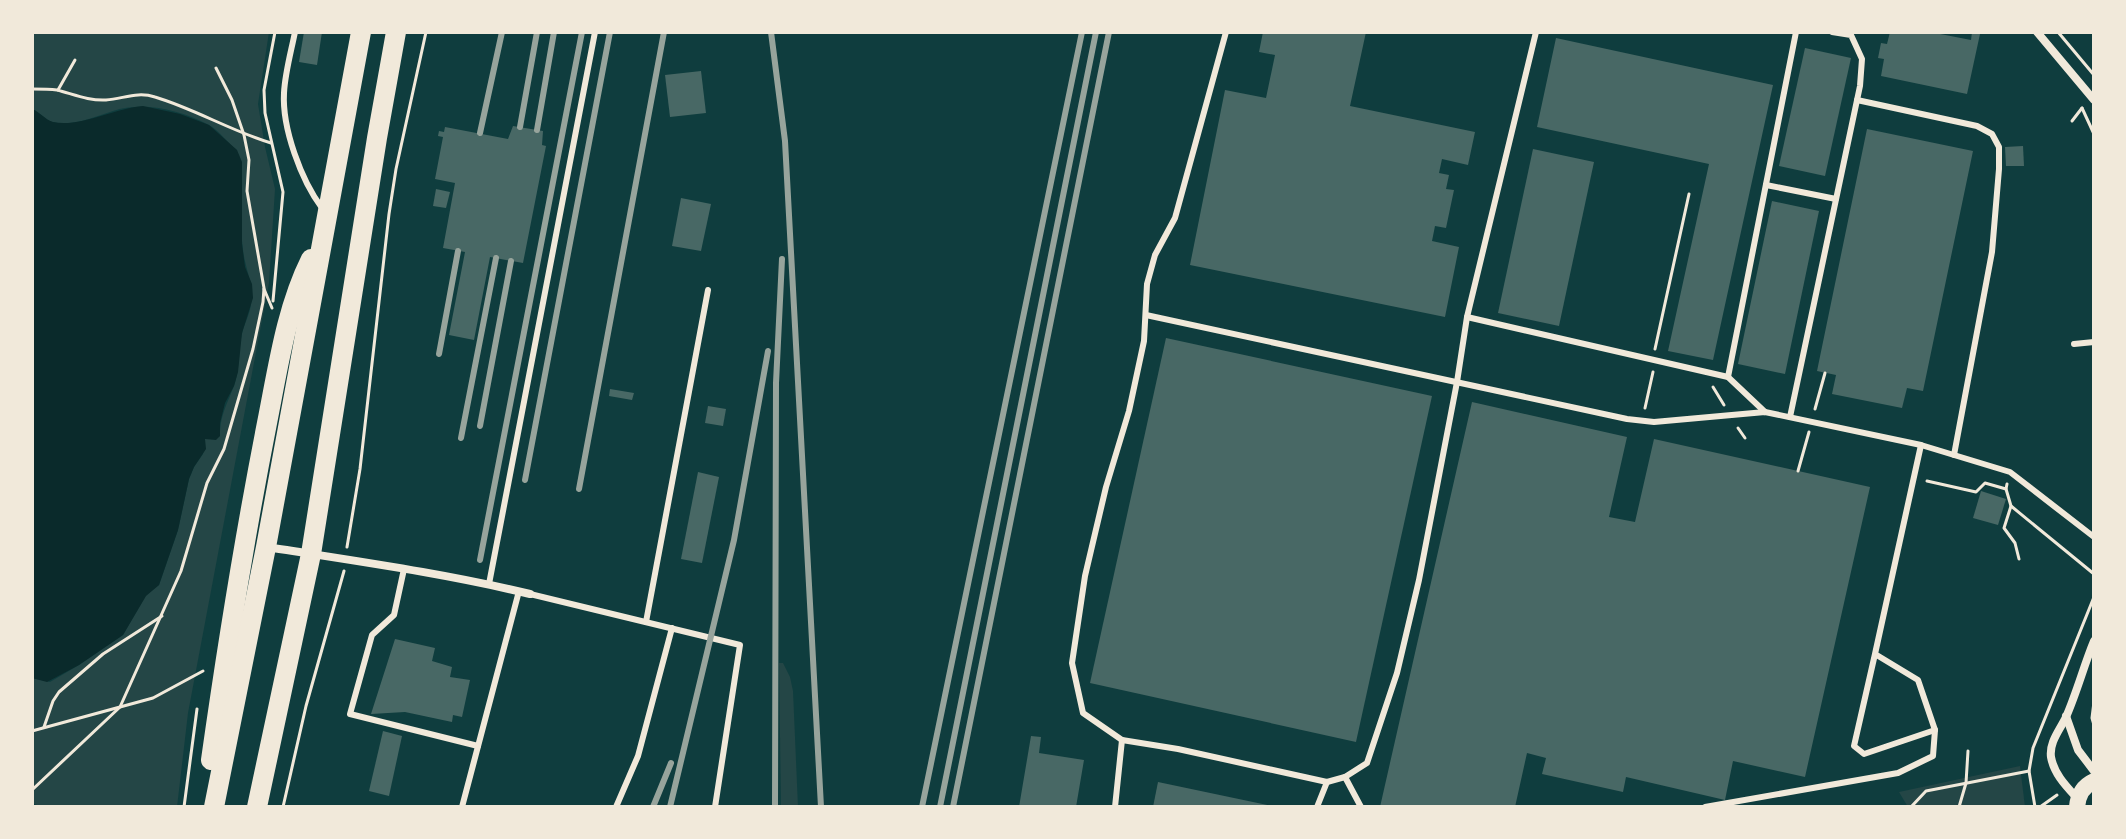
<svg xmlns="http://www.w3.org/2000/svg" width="2126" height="839" font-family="Poppins,sans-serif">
  <rect width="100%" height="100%" fill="#0f3d3e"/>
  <g fill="#244646">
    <path d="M32 32H269L258 104 265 147 275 189 269 283 188 713 177 807H42L32 803 34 788H32V678L50 682 79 665 123 635 146 595 159 585 178 530 189 479 194 467 203 454 205 439 220 436C220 414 228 403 235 383 240 366 238 350 242 334 244 324 250 314 251 304 254 285 245 268 243 250 239 217 239 183 237 150 227 143 220 131 209 125 181 110 143 101 113 111 94 117 72 127 52 122 44 119 40 112 32 109Z"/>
    <path d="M779 663H783L790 677 793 691 798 807H781Z"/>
    <path d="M2020 766 2025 807H1908L1899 792Z"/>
  </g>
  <path fill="#0a2a2b" d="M143 106 180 114 209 125 237 150 242 162V244L245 267 252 284 253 298 242 333 238 372 234 386 225 403 220 423V436L216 440 205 439 206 449 194 467 189 479 178 530 159 585 146 596 123 635 79 665 47 682 32 678V109C40 112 44 119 53 122 79 128 115 108 143 106Z"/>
  <g fill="#486865">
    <path d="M304 32H322L317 65 299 62Z"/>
    <path d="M1263 32H1366L1350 106 1475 132 1468 165 1442 159 1439 173 1449 175 1446 189 1454 190 1446 228 1435 226 1432 241 1459 247 1445 317 1190 265 1225 90 1266 98 1275 55 1259 52Z"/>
    <path d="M1890 32H1930L1971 40 1972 32 1980 34 1967 94 1881 76 1884 59 1878 58 1881 43 1887 44Z"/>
    <path d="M1556 38 1773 85 1713 360 1668 351 1709 164 1537 127Z"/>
    <path d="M1805 48 1851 58 1825 176 1779 166Z"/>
    <path d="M701 71 706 113 670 117 665 75Z"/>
    <path d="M513 126 543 131 542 145 546 146 523 263 490 257 474 340 449 335 465 252 443 248 455 183 435 179 443 137 438 136 439 131 444 132 445 127 508 139Z"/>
    <path d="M1867 129 1973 151 1923 391 1907 388 1902 408 1832 394 1836 375 1817 371Z"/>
    <path d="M2023 146 2024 166H2006L2005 147Z"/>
    <path d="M1533 149 1594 162 1559 326 1498 313Z"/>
    <path d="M436 189 450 192 446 208 433 206Z"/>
    <path d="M681 198 711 204 701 251 672 246Z"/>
    <path d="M1772 201 1819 211 1785 374 1738 364Z"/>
    <path d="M1166 338 1432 396 1356 742 1090 683Z"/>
    <path d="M610 389 634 393 632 400 609 396Z"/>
    <path d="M1472 402 1627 437 1609 517 1635 522 1654 439 1870 487 1805 777 1733 761 1725 800 1626 777 1623 792 1542 774 1546 758 1527 753 1515 807H1380Z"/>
    <path d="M708 406 726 409 723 426 705 423Z"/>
    <path d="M698 472 719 477 702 563 681 559Z"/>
    <path d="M1981 491 2006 499 1998 525 1973 518Z"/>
    <path d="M395 639 435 648 432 661 452 667 450 677 470 680 462 717 453 715 452 722 405 712 371 714Z"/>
    <path d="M383 731 402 736 389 796 369 791Z"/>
    <path d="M1031 736 1041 737 1039 753 1084 760 1076 807H1019Z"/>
    <path d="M1158 782 1272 806 1271 807H1153Z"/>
  </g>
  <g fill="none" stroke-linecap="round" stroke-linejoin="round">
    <g stroke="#f1e9da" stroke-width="3">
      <path d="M2058 32 2094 75"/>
      <path d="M32 89C40 89 49 89 57 90 73 94 89 101 106 100 123 99 137 91 155 97 195 109 231 131 271 143"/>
      <path d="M58 90 75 60"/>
      <path d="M2082 108 2094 134"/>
      <path d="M2072 121 2082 108"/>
      <path d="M264 289 272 308"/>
      <path d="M273 301 283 192 265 113 264 90 275 32"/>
      <path d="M1655 349 1689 194"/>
      <path d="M1713 387 1724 405"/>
      <path d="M1645 408 1653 372"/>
      <path d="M1815 409 1825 373"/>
      <path d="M1738 428 1745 438"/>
      <path d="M1798 471 1809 432"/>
      <path d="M1927 481 1976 492 1985 483 2006 489"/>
      <path d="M2007 484 2006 489 2011 506 2094 574"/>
      <path d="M2011 506 2004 528 2015 543 2019 559"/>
      <path d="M347 547 360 469 389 214 396 169 426 32"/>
      <path d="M2094 702 2092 718 2094 725"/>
      <path d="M44 727 53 701 59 692 103 654 162 616"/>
      <path d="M32 731 153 698 203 671"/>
      <path d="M32 790 120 707 181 571 207 483 224 449 253 349 263 302 264 288 247 191 249 160 244 135 232 100 216 68"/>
      <path d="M184 807 197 709"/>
      <path d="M283 807 306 706 344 571"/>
      <path d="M1911 807 1926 791 2029 771"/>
      <path d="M1959 807 1966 783 1968 751"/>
      <path d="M2035 807 2029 771 2033 748 2094 597"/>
      <path d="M2040 807 2057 795"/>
    </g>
    <g stroke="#f1e9da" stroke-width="6">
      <path d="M295 32C291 52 285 73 284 93 282 128 301 180 322 208"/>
      <path d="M1226 32 1175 218 1155 255 1147 284 1144 341 1129 411 1106 487 1085 576 1072 663 1083 713 1122 740 1178 749 1327 782 1345 777 1367 763 1397 673 1419 580 1457 382 1467 317 1536 32"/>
      <path d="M1857 100 1977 126 1992 134 1999 147V169L1992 252 1954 455"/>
      <path d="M1766 185 1836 199"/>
      <path d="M1146 315 1627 419 1654 422 1765 412 1921 445 2010 472 2094 537"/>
      <path d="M1467 317 1728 377 1765 412"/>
      <path d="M2074 344 2094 342"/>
      <path d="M1728 377 1796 32"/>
      <path d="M1790 417 1860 86 1862 59 1851 35 1832 32"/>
      <path d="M404 569 394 615 372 635 350 714 478 746"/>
      <path d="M489 584 595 32"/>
      <path d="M530 594 740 645 715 807"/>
      <path d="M646 622 708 290"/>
      <path d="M1875 654 1854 746 1864 754 1935 730 1918 680 1875 654 1921 445"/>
      <path d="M1345 777 1361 807"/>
      <path d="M462 807 519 591"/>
      <path d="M616 807 638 756 672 628"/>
      <path d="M1115 807 1122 740"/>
      <path d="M1317 807 1327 782"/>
      <path d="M1705 807 1898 773 1933 756 1935 730"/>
    </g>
    <g stroke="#f1e9da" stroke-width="8">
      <path d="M2037 32 2094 100"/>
      <path d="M267 547C355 561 443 573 530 594"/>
      <path d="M2066 716 2078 750 2094 771"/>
      <path d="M2077 798C2066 786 2054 774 2051 757 2049 742 2060 730 2066 717 2077 692 2084 665 2094 641"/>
    </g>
    <path stroke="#f1e9da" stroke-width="16" d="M2077 807C2078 795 2083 786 2094 781"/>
    <g stroke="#f1e9da" stroke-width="20">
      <path d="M211 760C227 647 245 535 267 423 278 368 286 309 311 259"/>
      <path d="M214 807 266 547 361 32"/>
      <path d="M257 807 311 554 377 138 396 32"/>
    </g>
    <g stroke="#97a49c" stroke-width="6">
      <path d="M771 32 785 141 821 807"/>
      <path d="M520 127 537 32"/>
      <path d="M537 130 554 32"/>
      <path d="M480 133 502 32"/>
      <path d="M439 354 458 251"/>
      <path d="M480 426 511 261"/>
      <path d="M461 438 496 258"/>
      <path d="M525 480 610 32"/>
      <path d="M579 489 664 32"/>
      <path d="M480 560 582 32"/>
      <path d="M653 807 671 763"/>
      <path d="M670 807 734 540 768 351"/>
      <path d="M775 807 776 383 782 259"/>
      <path d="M922 807 1082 32"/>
      <path d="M940 807 1096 32"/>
      <path d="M953 807 1109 32"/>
    </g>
  </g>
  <rect width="2126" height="839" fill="none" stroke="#f1e9da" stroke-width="68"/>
</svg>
